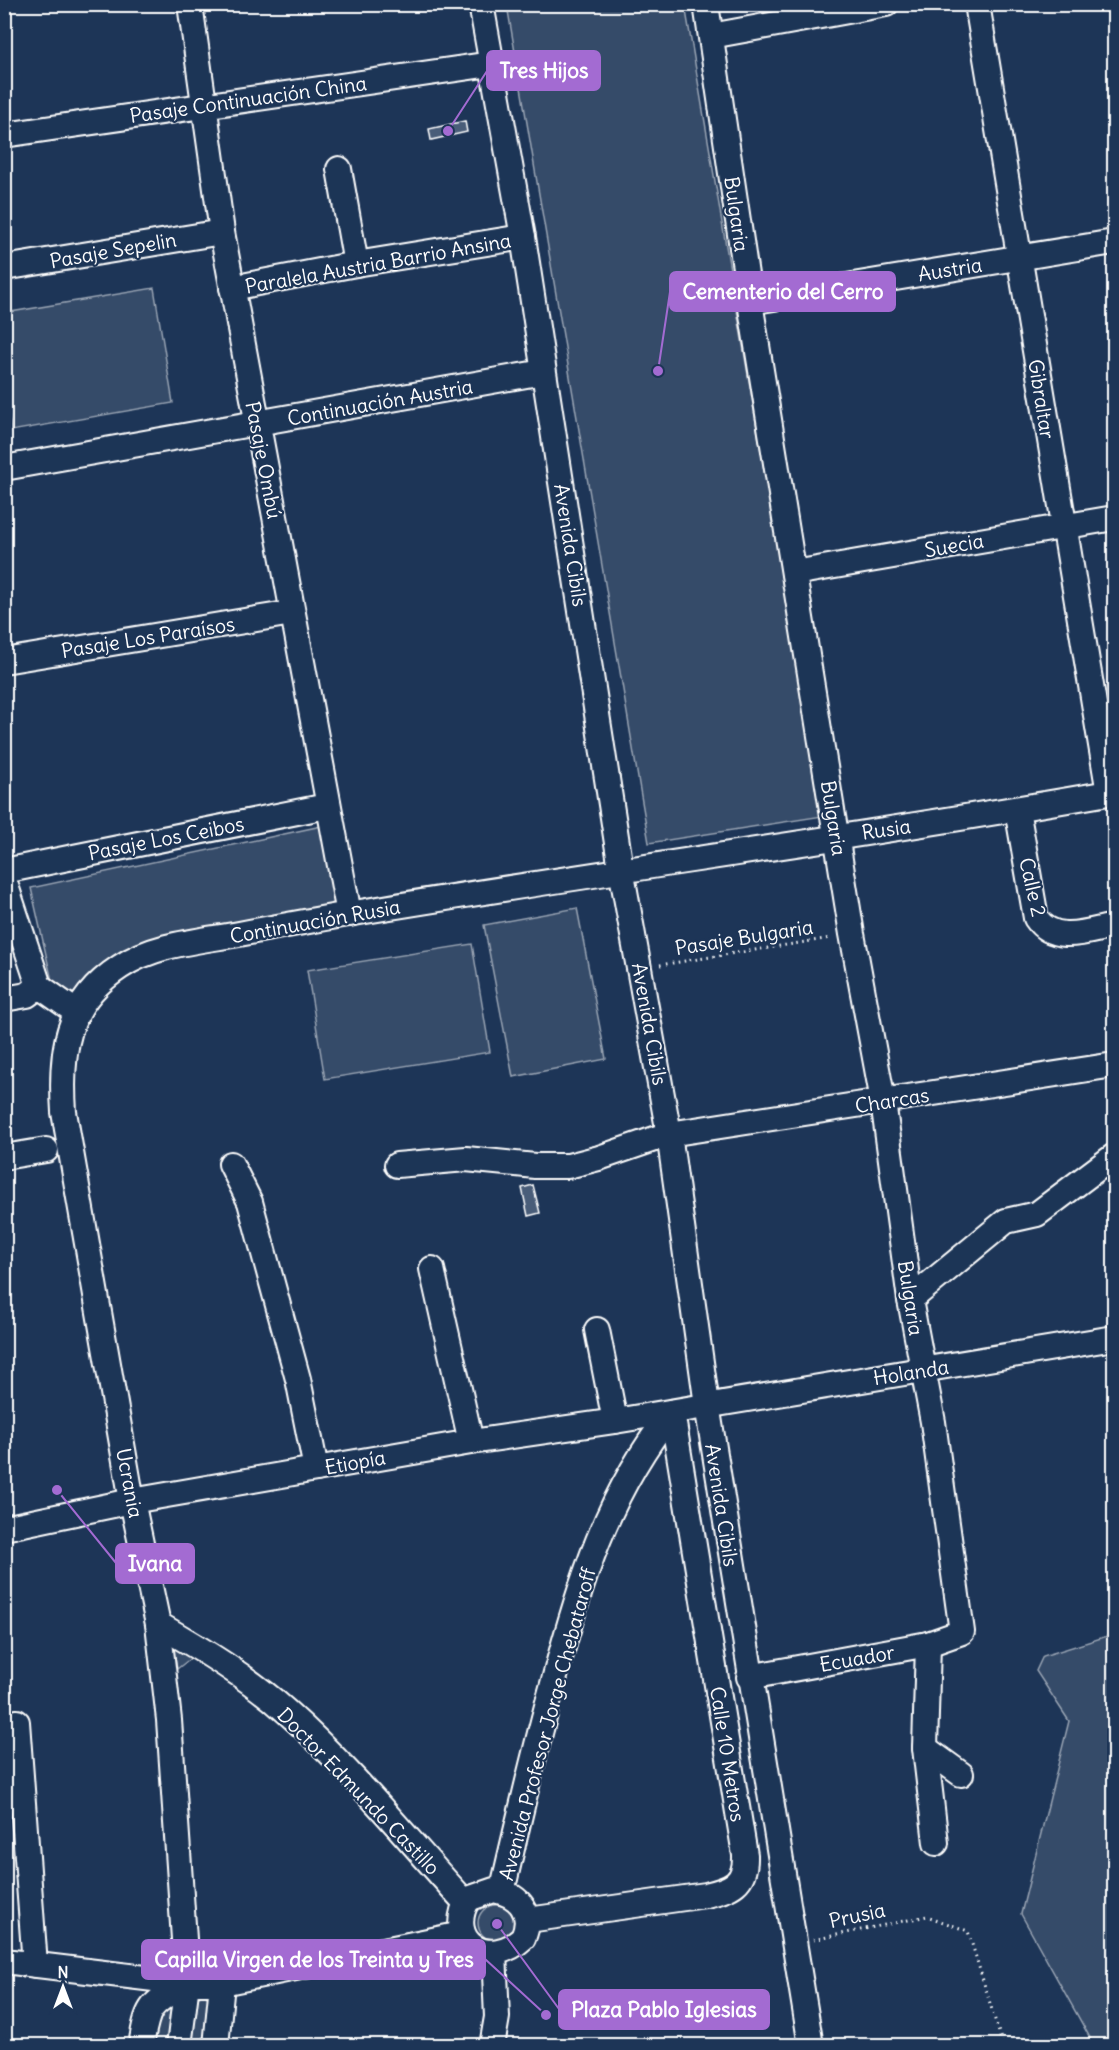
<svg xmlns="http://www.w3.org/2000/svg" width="1119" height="2050" font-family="Delius,sans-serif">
  <rect width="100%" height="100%" fill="#1d3557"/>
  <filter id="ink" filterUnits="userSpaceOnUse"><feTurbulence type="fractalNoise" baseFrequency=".0167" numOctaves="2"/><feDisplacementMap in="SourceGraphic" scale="12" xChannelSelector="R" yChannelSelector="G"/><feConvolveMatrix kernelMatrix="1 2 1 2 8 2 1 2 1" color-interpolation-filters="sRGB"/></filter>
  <g filter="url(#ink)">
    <g fill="#364b69" stroke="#9aa5b4" stroke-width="1.5">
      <path d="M507 5H685L823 816 649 843Z"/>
      <path d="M154 288 173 403 11 431 5 393V313Z"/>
      <path d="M331 824 348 906 173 936 84 995 66 992 52 981 31 888Z"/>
      <path d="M577 908 606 1059 513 1077 484 925Z"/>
      <path d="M472 944 490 1052 325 1079 307 970Z"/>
      <path d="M1114 1634V2045H1094L1021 1914 1069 1721 1036 1671 1043 1656Z"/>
      <path d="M172 1644 196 1654 177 1669Z"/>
      <circle cx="496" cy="1923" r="18"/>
      <path d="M203 1995 212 1999 211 2045 189 2046 197 1998Z"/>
      <path d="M171 2005 174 2008V2045L147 2046 152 2021Z"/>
    </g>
    <g fill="#4a5d79" stroke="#fff" stroke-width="1.5">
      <path d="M465 121 467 132 431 140 429 129Z"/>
      <path d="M533 1185 540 1213 528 1216 522 1188Z"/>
    </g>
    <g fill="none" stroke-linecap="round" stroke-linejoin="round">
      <g stroke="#fff" stroke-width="28">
        <g id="minor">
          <path d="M190 4 222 232 349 914"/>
          <path d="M481 4 523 237 621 869 669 1134 707 1405 811 2046"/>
          <path d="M706 4 750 302 852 934 883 1101 910 1300 933 1422 962 1632 928 1644 749 1677"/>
          <path d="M977 4 1109 793"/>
          <path d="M711 36 886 4"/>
          <path d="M4 135 491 64"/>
          <path d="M339 169 356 264"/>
          <path d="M4 268 222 232"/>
          <path d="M232 288 356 264 523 237"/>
          <path d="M750 302 1114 242"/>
          <path d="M4 468 543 372"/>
          <path d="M794 573 1114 518"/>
          <path d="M4 661 292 613"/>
          <path d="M1017 809 1036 918C1054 945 1088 931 1114 926"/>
          <path d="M4 871 327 806"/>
          <path d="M4 880 39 986"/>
          <path d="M39 986 76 1012"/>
          <path d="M4 999 27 995 39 986"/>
          <path d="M4 1157 46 1150"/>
          <path d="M231 1164 250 1202 298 1379 316 1469"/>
          <path d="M397 1165 466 1159 535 1166H568L599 1158 669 1134 1114 1065"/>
          <path d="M432 1269 471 1442"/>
          <path d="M910 1300 1006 1221 1037 1214 1114 1156"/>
          <path d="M597 1330 615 1421"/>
          <path d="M4 1528 132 1501 471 1442 615 1421 1114 1338"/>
          <path d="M158 1624C203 1650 248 1677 287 1712 352 1770 407 1839 466 1903"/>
          <path d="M928 1644 925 1748 936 1843"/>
          <path d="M17 1722 35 1965"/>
          <path d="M925 1748 961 1774"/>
          <path d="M494 1890C520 1895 534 1913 523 1938 489 1970 444 1942 468 1899Z"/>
          <path d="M502 1892C518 1822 534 1753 553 1684 579 1585 607 1493 672 1412"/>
          <path d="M528 1920 706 1895C731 1889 746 1884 745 1855L672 1412"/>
          <path d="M4 1961 187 1983H222L462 1934"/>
          <path d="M141 2046C148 2002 151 2005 187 1983"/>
          <path d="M179 2046 187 1983 169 1720 158 1624 132 1501 64 1112C60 1052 65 1003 120 967 154 944 199 941 239 934 287 925 335 916 384 908 627 868 872 835 1114 792"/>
          <path d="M216 2046 222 1983"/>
          <path d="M492 2046 497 2017 494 1953"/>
        </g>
      </g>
      <g stroke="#fff" stroke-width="3" stroke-dasharray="1.5 4.5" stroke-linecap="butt">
        <path d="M660 965 831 938"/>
        <path d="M813 1940 927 1916 968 1931 1003 2046"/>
      </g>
      <use href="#minor" stroke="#1d3557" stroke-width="24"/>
    </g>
  </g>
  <g text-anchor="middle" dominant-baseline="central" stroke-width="4.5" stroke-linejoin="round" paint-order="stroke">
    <g font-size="20" fill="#fff" stroke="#1d3557">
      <text transform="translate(248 99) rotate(-8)">Pasaje Continuación China</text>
      <text transform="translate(737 214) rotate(82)">Bulgaria</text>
      <text transform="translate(113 250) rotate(-10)">Pasaje Sepelin</text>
      <text transform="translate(378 263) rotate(-10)">Paralela Austria Barrio Ansina</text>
      <text transform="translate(950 269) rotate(-9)">Austria</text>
      <text transform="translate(1042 399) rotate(81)">Gibraltar</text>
      <text transform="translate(380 402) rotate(-10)">Continuación Austria</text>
      <text transform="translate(264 460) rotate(79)">Pasaje Ombú</text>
      <text transform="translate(571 545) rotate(81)">Avenida Cibils</text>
      <text transform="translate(954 545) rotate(-10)">Suecia</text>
      <text transform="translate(148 637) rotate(-9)">Pasaje Los Paraísos</text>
      <text transform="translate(834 818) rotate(81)">Bulgaria</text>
      <text transform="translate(886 829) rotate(-8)">Rusia</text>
      <text transform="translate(166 838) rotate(-11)">Pasaje Los Ceibos</text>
      <text transform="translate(1033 887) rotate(77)">Calle 2</text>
      <text transform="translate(315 921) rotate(-10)">Continuación Rusia</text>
      <text transform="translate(744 937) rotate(-9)">Pasaje Bulgaria</text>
      <text transform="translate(650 1024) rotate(80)">Avenida Cibils</text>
      <text transform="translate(892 1100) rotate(-9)">Charcas</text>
      <text transform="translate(911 1298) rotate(81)">Bulgaria</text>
      <text transform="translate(911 1372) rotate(-9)">Holanda</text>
      <text transform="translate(355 1462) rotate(-10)">Etiopía</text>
      <text transform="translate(130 1483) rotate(79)">Ucrania</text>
      <text transform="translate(722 1505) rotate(81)">Avenida Cibils</text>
      <text transform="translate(857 1658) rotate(-10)">Ecuador</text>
      <text transform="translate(547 1724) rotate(-75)">Avenida Profesor Jorge Chebataroff</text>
      <text transform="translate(728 1754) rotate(81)">Calle 10 Metros</text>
      <text transform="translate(359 1791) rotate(46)">Doctor Edmundo Castillo</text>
      <text transform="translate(857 1915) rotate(-12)">Prusia</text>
    </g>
  </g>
  <path fill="none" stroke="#a36bd2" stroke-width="2" d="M448 131L487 71M658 371L670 292M57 1490L116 1563M546 2015L485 1959M497 1924L559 2009"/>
  <g fill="#a36bd2" stroke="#1d3557" stroke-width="2">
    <circle cx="448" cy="131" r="6"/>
    <circle cx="658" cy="371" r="6"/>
    <circle cx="57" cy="1490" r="6"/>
    <circle cx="546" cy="2015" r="6"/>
    <circle cx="497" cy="1924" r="6"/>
  </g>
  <g fill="#a36bd2" stroke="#a36bd2" stroke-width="2">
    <rect x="487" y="51" width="113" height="39" rx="6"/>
    <rect x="670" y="272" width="225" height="39" rx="6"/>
    <rect x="116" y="1544" width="78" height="39" rx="6"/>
    <rect x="142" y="1940" width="343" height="39" rx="6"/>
    <rect x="559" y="1990" width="210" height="39" rx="6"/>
  </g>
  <g font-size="21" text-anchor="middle" font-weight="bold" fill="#fff">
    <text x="544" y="78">Tres Hijos</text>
    <text x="783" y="299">Cementerio del Cerro</text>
    <text x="155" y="1571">Ivana</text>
    <text x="314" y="1967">Capilla Virgen de los Treinta y Tres</text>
    <text x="664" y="2017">Plaza Pablo Iglesias</text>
  </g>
  <rect width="1119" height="2050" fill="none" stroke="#1d3557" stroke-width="24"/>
  <rect x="12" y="12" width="1095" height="2026" fill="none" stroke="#fff" stroke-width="2" filter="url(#ink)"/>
  <g transform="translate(63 1987)" stroke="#1d3557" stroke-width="4.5" paint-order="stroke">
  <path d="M0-4.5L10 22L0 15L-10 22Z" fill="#ffffff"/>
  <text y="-9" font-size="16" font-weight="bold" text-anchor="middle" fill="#ffffff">N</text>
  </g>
</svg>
